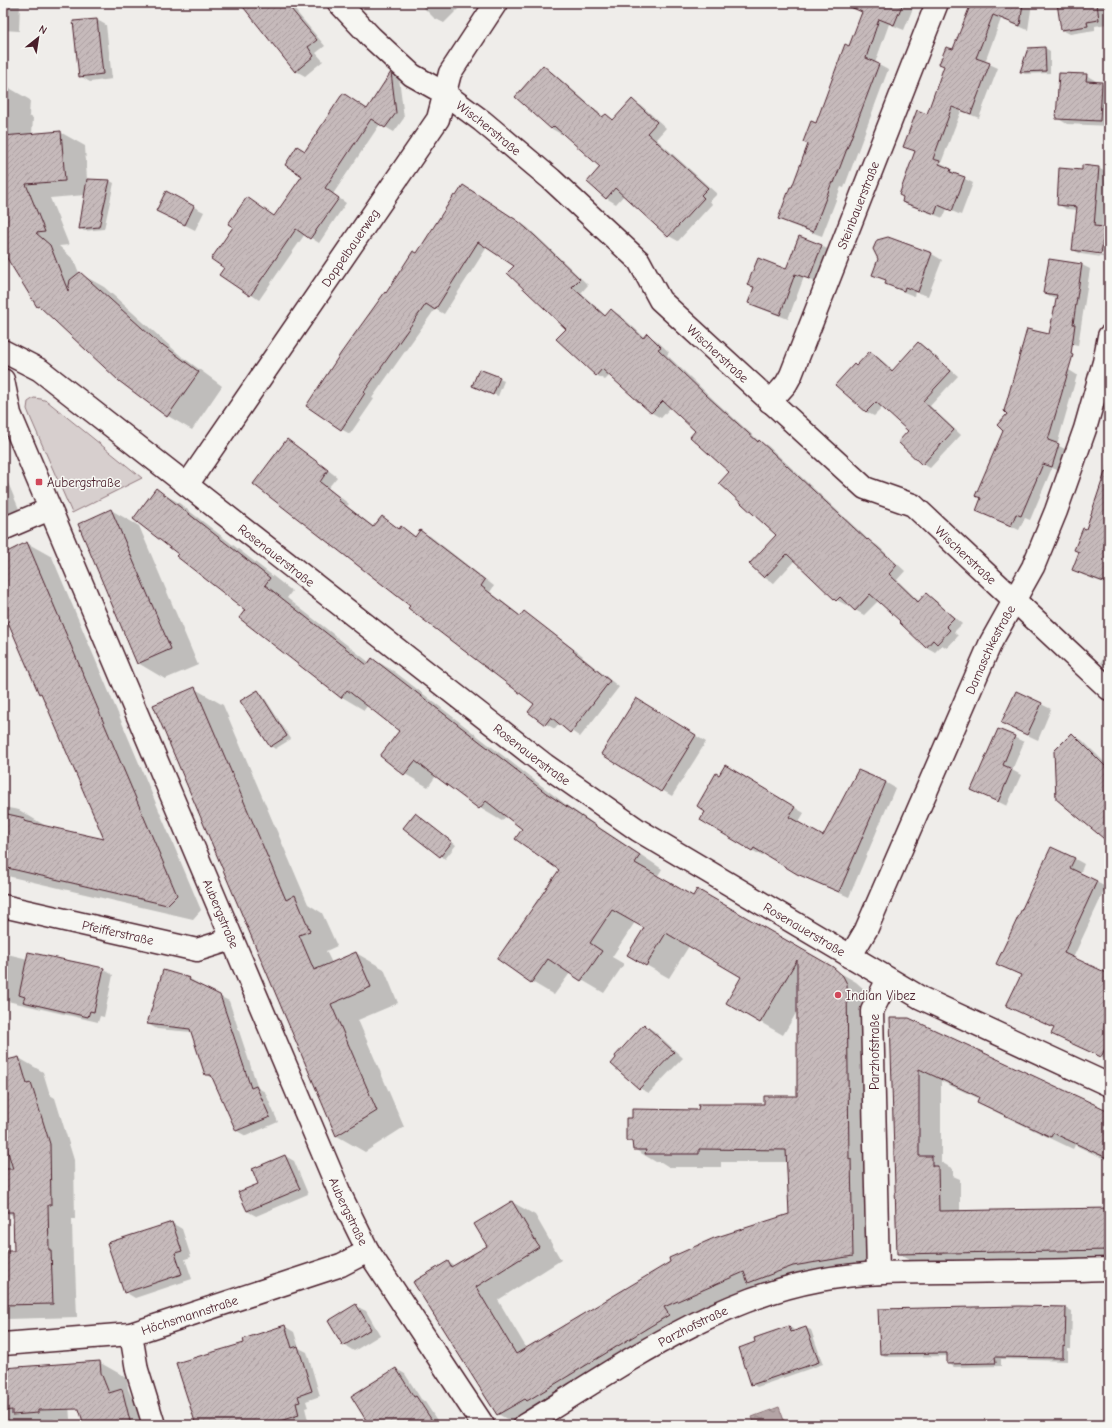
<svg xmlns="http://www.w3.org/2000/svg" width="1112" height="1428" font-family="'Comic Neue',sans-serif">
  <defs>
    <pattern id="water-ripples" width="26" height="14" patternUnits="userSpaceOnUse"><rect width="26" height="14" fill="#b4a4a5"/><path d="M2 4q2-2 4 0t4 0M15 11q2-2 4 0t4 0" fill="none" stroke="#948587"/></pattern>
    <pattern id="building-hatch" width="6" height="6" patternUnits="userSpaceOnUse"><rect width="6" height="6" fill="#c6babb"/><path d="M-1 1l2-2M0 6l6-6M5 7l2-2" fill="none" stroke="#ac9fa1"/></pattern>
  </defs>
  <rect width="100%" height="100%" fill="#efedea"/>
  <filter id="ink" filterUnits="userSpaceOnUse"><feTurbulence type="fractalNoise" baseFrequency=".025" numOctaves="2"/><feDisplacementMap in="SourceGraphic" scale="8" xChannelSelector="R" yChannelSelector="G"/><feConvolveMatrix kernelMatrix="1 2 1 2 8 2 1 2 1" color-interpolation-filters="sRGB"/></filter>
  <g filter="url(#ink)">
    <path fill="#d7cfce" stroke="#90777c" d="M34 398 41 399 47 401 142 478 72 513 31 419 27 409 28 402Z"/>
    <path fill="url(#water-ripples)" stroke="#8a6f74" d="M779 1407 785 1423 779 1425H755L752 1417Z"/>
    <g fill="#0003" fill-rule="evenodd">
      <path d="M3 3H20L19 31 3 30Z"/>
      <path d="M241 3H289L325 46 316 53 323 61 305 76 296 71Z"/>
      <path d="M419 3H464L444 23 434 18Z"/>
      <path d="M867 3H915L904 30 889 24 875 63 888 70 844 188 841 187 822 236 789 224 779 218Z"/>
      <path d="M972 3H1032L1028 30 1001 19 985 62 998 68 979 118 961 111 941 163 948 167V169L959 175V176L973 183 961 215 947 209 943 218 911 206 903 201 916 152 904 146 928 115Z"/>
      <path d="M1058 3H1104L1107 24 1095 26V30L1070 34 1062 30Z"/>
      <path d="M97 20 106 25 112 79 90 82 80 76Z"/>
      <path d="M1045 48 1050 51V73L1025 74 1021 72 1029 49Z"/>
      <path d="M543 66 552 72 604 117 606 115 615 120 632 101 642 106 666 128 656 139 717 194 710 201 712 204 678 241 669 236 624 195 616 204 606 198 601 167 563 132 561 134 552 129 516 97Z"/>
      <path d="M391 74 399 78 404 118 394 132 380 124 333 194 346 203 319 243 305 234 259 300 221 274 275 217 303 176 305 152 344 94 368 109Z"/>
      <path d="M1086 75 1096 81V83H1101L1109 87V126L1067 124 1057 118Z"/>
      <path d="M3 86H6L30 100 29 116 33 118 32 134 60 132 85 146 87 180 110 181 114 183 104 229 84 231 80 228 85 195 50 198 69 245 59 246 74 260 79 273 104 287 181 356 222 386 192 430 168 416 120 380 48 312 38 307 6 255 3 247Z"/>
      <path d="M1098 168 1106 172 1102 228 1109 231V258L1081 254 1073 250 1078 210 1066 209 1058 204 1083 171ZM1080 250 1107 254 1106 256 1080 252Z"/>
      <path d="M473 191 527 227 544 243 588 285 581 293 606 316 611 310 620 315 645 338 647 335 656 340 669 352 667 355 715 401 759 441 768 446 871 542 877 545 905 571 897 580 920 602 926 594 935 600 962 624 954 632 958 636 947 648 942 645 935 652 926 647 901 621 879 600 864 615 855 610 848 603 846 605 837 600 795 560 774 583 765 578 751 564 777 535 730 472 697 431 671 407 661 418 652 413 610 375 605 380 596 375 567 329 516 266 487 247 444 314 435 309 372 398 374 399 350 434 341 429 387 294 418 254Z"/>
      <path d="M166 193 204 212 195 230 167 216Z"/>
      <path d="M800 237 830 250 817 283 804 277 788 319 757 307 749 303 754 288 749 285 787 270Z"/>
      <path d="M888 238 932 254 942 260 928 296 915 292 914 296 896 289 886 283 887 281 874 274Z"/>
      <path d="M1050 260 1082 265 1090 269 1078 345 1057 341V298L1051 297 1044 292Z"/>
      <path d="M919 343 926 348 958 376 930 406 961 435 930 468 923 464 909 431 883 407 874 416 866 412 837 385 857 367 870 352 878 357 894 371Z"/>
      <path d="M1021 356 1069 370 1077 375 1057 445 1067 450 1060 471 1052 468 1030 520 1025 518 1019 530 977 510 982 499 976 495 1004 430Z"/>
      <path d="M480 370 504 381 498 396 473 386Z"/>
      <path d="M288 441 297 446 337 477 328 488 349 504 347 506 374 527 382 517 400 529 401 527 416 537 420 531 430 536 494 586 490 592 521 616 524 613 533 618 583 656 582 657 619 687 580 737 560 723 555 729 546 724 535 704 411 606Z"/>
      <path d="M1109 461V585L1083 575 1073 569 1096 534 1088 528Z"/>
      <path d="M3 471 19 509 3 516Z"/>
      <path d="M157 490 179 503 292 591 287 598 370 663 373 659 395 672 569 807 662 869 657 877 693 897 697 891 856 982 865 990 870 998 875 1269 772 1296 517 1425 498 1414 448 1262 455 1266 489 1246 512 1202 535 1215 561 1260 498 1300 527 1349 790 1214 788 1162H721V1167H669L661 1162H656L634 1149V1144L627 1140 699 1111 765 1105 798 1097V1010L783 1035 727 1003 743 977 689 946 669 978 646 965 645 928 635 922 612 957 624 964 604 993 570 973 554 995 532 982 498 959 561 869 523 829 506 816 502 821 480 808 436 776 428 787 405 774 381 756 401 730 368 705 364 710 342 697 247 610 179 554Z"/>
      <path d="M111 510 139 526 198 665 165 679 138 663Z"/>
      <path d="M27 543 52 557 201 910 193 919 3 875V807L19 810 44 825V826L106 840 43 695 40 693 13 630 3 624V555Z"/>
      <path d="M1109 643V669L1101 663Z"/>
      <path d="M195 689 223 705 308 904 322 913 337 946 326 951 332 963 356 953 384 969 398 1003 358 1020 404 1127 365 1152 337 1136 154 706Z"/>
      <path d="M258 691 262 694 291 739 275 749 271 746 242 701Z"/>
      <path d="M1041 704 1051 709 1038 740 1002 723Z"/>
      <path d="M646 705 706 742 672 796 602 754Z"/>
      <path d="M999 730 1024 742 1012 770 1021 775 1007 806 972 789Z"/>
      <path d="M1072 735 1082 740 1109 767V842Z"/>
      <path d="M725 766 804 813 798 823 823 837 885 782 895 788 849 897 808 879 764 853 762 856 701 820 707 811 719 776Z"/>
      <path d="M420 817 456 845 445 859 405 828Z"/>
      <path d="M1075 859 1084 864 1080 874 1106 887 1073 958 1109 975V1061L1062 1039 1052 1034 1055 1028 1008 1006 1022 976 998 964Z"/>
      <path d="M3 953 28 959 103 969 113 975 104 1017 100 1016 98 1022 3 1000Z"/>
      <path d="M164 971 190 979 199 984 198 985 229 1001 258 1088 265 1092 278 1122 246 1136 237 1131 214 1079 206 1074 192 1032 157 1029 148 1024Z"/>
      <path d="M891 1019 1109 1112V1161L1075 1145 1073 1149 1000 1114 978 1102 980 1099 941 1081V1162L953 1169V1176L960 1179V1212L1109 1209V1262L920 1266 898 1254Z"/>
      <path d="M645 1026 654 1031 683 1058 649 1093 639 1088Z"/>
      <path d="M19 1058 43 1072 50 1095 55 1098 74 1160 75 1219H72L73 1264 75 1265 77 1317 7 1319 3 1317V1252H15L14 1216 6 1212 3 1149V1062Z"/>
      <path d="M285 1156 294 1161 308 1194 256 1216 247 1211 260 1184Z"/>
      <path d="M172 1223 182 1229 191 1257 185 1259 192 1279 135 1298 125 1292Z"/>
      <path d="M356 1306 366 1311 380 1335 354 1351 344 1345Z"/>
      <path d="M1066 1308 1072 1311 1071 1349H1068V1361L1001 1359V1366L954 1367 948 1363V1356L887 1357 881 1354Z"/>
      <path d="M284 1326 294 1332 299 1348 307 1352 320 1396 306 1401 308 1407 305 1408 308 1420 292 1425H197L245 1343Z"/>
      <path d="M789 1327 793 1329 794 1332 806 1328 811 1330 823 1364 757 1387 752 1384 757 1343Z"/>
      <path d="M99 1362 127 1378 128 1389 131 1396 149 1407 154 1425H85Z"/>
      <path d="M3 1369 67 1375 70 1419H54V1422L3 1425Z"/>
      <path d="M396 1369 405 1374 421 1399 425 1402 440 1425H372Z"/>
      <path d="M579 1422 585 1425H573Z"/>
    </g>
    <g fill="url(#building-hatch)" stroke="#4a1f2b">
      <path d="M240 3H286L317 40 308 47 314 56 295 72Z"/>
      <path d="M841 3H903L894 25 879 19 866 58 879 64 834 183 832 182 813 232 778 219 790 187H792L808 144 803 142 811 121 816 123 845 44 849 46 862 12Z"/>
      <path d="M964 3H1023L1020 26 993 15 976 58 990 63 971 114 952 107 933 159 940 161 939 164 951 169 950 172 965 177 952 211 938 205 935 214 902 202 903 197 899 195 915 151 903 147 917 110 927 114 944 66 939 64 946 47 953 49 970 6Z"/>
      <path d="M1057 3H1097L1099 20 1087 22 1088 26 1061 30Z"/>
      <path d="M97 19 103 74 79 77 73 21Z"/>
      <path d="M1045 47 1046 71 1020 72 1028 48Z"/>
      <path d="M543 65 602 117 606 114 613 120 632 99 657 122 647 133 708 188 701 195 704 198 668 237 615 188 606 199 587 182 600 167 554 126 551 129 515 97Z"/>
      <path d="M391 72 396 113 385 128 371 119 325 188 339 198 310 239 296 229 250 296 219 275 224 268 211 259 233 227 228 224 247 197 274 216 302 176 285 165 297 146 305 151 343 93 367 109Z"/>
      <path d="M1059 73 1087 74 1086 81 1102 82 1100 121 1056 119Z"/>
      <path d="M61 131 65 181 26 184 45 232 36 233 50 245 68 291 70 280 80 272 162 346 163 345 199 372 167 417 119 381 39 306 37 307 5 255 3 250V136Z"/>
      <path d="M1082 165 1099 167 1094 226 1105 227 1101 254 1072 250 1077 207 1057 205 1059 168 1082 170Z"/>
      <path d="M87 179 110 180 99 227 79 229Z"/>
      <path d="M463 185 518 221 535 236 580 279 572 287 605 316 611 309 643 338 647 333 661 347 658 349 706 395 758 442 759 440 867 540 868 539 897 565 889 574 918 602 926 593 954 618 946 626 950 630 937 644 933 640 926 648 899 622 900 621 870 594 855 611 840 597 836 601 787 554 764 578 749 564 776 535 719 483 729 472 690 437 695 431 663 401 651 413 602 369 596 376 556 339 566 329 507 273 514 266 478 242 435 310 426 304 364 392 365 393 341 430 306 406 341 353 385 292 386 293 413 251 417 253 454 195 456 196Z"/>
      <path d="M166 191 194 206 185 225 156 211Z"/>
      <path d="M799 236 822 245 809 279 795 274 780 315 748 303 754 287 747 285 758 258 786 269Z"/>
      <path d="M888 237 932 253 918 292 905 287 904 291 885 284 886 280 872 275 878 259 873 249 877 240Z"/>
      <path d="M1049 259 1082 264 1073 324H1075L1071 354 1073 355 1048 440 1059 444 1052 467 1043 464 1021 516 1016 514 1011 526 976 511 981 498 975 496 1003 431 997 425 1007 414 1004 411 1027 329 1049 334 1057 295 1043 293Z"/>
      <path d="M918 342 951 371 923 401 954 430 922 465 898 442 908 431 876 402 866 412 835 385 854 364 856 366 870 351 892 371Z"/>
      <path d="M479 369 500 377 493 395 472 386Z"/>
      <path d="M287 439 328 470 320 482 340 498 338 500 373 527 382 516 399 529 401 526 415 537 420 530 485 580 481 586 520 616 524 611 574 650 573 651 610 681 570 733 551 717 545 725 528 712 534 704 408 608 410 606 253 484Z"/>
      <path d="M1105 472H1109V584L1072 570 1079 552 1074 550 1083 528 1086 529Z"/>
      <path d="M156 488 270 578 265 585 367 665 372 658 546 793 640 855 635 863 693 896 697 889 833 967 843 976 847 984 849 1159H851L853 1256 793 1266 748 1283 744 1272 664 1307 669 1315 527 1401 525 1399 497 1415 413 1282 448 1261 451 1267 487 1246 474 1224 512 1201 539 1247 476 1287 516 1354 670 1262 669 1258 714 1238 789 1214 786 1150 699 1149V1154H645L646 1150H633L632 1141H626V1118H632V1109L698 1110 699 1104H764V1096H797V960L760 1023 726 1003 741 977 666 933 646 966 627 955 644 928 612 910 590 943 602 951 581 981 548 959 531 983 497 959 559 870 515 839 522 829 486 801 479 809 415 761 404 775 380 756 399 731 347 690 341 698 239 618 245 610 176 556 178 554 133 519Z"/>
      <path d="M111 509 171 649 137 664 78 524Z"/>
      <path d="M27 542 177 895 167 905 3 867V813L25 818 24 821 104 839 41 693 39 694 8 622 3 624V554Z"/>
      <path d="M195 687 286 900 295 895 310 931 299 935 314 970 356 952 371 987 331 1004 377 1111 336 1136 153 705Z"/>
      <path d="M258 690 287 736 270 747 240 701Z"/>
      <path d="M1016 691 1042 703 1027 735 1001 723Z"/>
      <path d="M636 698 696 735 661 792 601 754Z"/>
      <path d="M998 729 1015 736 1003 765 1012 769 998 802 971 790Z"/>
      <path d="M1072 733 1109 770V843L1056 799 1054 751Z"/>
      <path d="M725 765 795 807 789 817 823 836 858 770 886 782 839 892 797 874 754 848 752 851 700 820 705 812 697 806 716 773 719 775Z"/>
      <path d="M415 813 452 842 440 857 403 828Z"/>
      <path d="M1051 847 1075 858 1070 868 1097 881 1064 953 1109 974V1041L1101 1057 1051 1034 1054 1028 1006 1006 1021 975 996 964Z"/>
      <path d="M28 952 104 968 94 1012 90 1011 88 1017 23 1002 25 997 19 995Z"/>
      <path d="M163 970 190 978 189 980 220 995 251 1088 256 1086 270 1117 236 1131 211 1075H205L190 1029 147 1024Z"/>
      <path d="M890 1018H909L1109 1111V1159L1053 1133 1051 1137 977 1102 979 1097 919 1069V1156H932V1166H938L939 1211 1109 1208V1250L897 1254Z"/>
      <path d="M644 1024 674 1052 639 1089 611 1064 616 1058 615 1056Z"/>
      <path d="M19 1057 27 1084 31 1083 50 1144 51 1205H48L49 1250H51L53 1304 3 1305V1251H14L13 1212H5L4 1169H13L3 1135V1061Z"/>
      <path d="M285 1155 300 1189 247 1211 238 1192 258 1184 252 1169Z"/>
      <path d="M172 1222 182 1251 175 1253 182 1274 124 1293 107 1243Z"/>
      <path d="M356 1304 371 1329 343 1346 328 1321Z"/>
      <path d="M1020 1306 1066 1307 1065 1347 1063 1346V1358L995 1357 996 1363 947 1364V1353L880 1354 878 1309Z"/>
      <path d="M285 1325 292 1348 298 1346 312 1391 298 1396 300 1402 296 1403 299 1415 267 1425H196L176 1363 244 1343 243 1339Z"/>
      <path d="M789 1326 791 1332 806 1327 819 1362 751 1385 739 1348 755 1342 754 1338Z"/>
      <path d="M100 1361 101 1373 109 1393 122 1389 131 1425H84L79 1409 38 1410V1413L12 1415V1410L3 1411V1368Z"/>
      <path d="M396 1368 414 1397 416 1396 435 1425H369L351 1396Z"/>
    </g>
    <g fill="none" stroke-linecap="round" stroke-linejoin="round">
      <g stroke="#4a1f2b" stroke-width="25">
        <g id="street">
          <path id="s1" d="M339 3 371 37 412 75 444 93 482 121 551 179 581 207 639 261 660 300 865 488 913 505 1109 689"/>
          <path id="s2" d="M3 351 40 370 545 765 638 830 921 998 1109 1085"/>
          <path id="s3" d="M3 380 10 414 341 1196 368 1251 483 1425"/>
          <path id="s4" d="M770 402 786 384 791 375 937 3"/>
          <path id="s5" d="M187 485 438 119 450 73 496 3"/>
          <path d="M3 529 50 509"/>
          <path id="s6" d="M3 906 197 950 232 939"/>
          <path id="s7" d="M850 957 866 930 991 642 1033 567 1056 511 1085 429 1104 362 1109 336"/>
          <path d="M878 1273 872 1011 888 979"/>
          <path d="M131 1334 137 1370 154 1425"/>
          <path id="s8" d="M3 1344 131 1334 341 1265 368 1251"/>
          <path id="s9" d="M525 1425C618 1368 711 1300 820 1280 861 1272 905 1272 947 1272 1001 1271 1055 1271 1109 1269"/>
        </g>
      </g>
      <use href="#street" stroke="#f6f6f2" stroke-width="22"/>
    </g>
  </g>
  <g fill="#d1495b" stroke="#f6f6f2" stroke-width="1.5">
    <rect x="35" y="478" width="8" height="8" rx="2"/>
    <circle cx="838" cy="995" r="4"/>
  </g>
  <g text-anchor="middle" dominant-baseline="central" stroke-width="3" stroke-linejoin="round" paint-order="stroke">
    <g font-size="13" fill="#4a1f2b" stroke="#f6f6f2">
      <text stroke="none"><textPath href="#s1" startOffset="196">Wischerstraße</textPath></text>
      <text stroke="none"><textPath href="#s4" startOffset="217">Steinbauerstraße</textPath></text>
      <text stroke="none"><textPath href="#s5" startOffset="288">Doppelbauerweg</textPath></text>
      <text stroke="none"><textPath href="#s1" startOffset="520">Wischerstraße</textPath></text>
      <text stroke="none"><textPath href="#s2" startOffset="342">Rosenauerstraße</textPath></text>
      <text stroke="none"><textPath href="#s1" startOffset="843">Wischerstraße</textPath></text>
      <text stroke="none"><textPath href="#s7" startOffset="338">Damaschkestraße</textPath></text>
      <text stroke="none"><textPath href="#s2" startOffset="666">Rosenauerstraße</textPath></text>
      <text stroke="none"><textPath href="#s3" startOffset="577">Aubergstraße</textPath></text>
      <text stroke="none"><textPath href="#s2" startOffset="990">Rosenauerstraße</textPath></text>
      <text stroke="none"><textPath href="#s6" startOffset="118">Pfeifferstraße</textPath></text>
      <text transform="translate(874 1052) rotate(-90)">Parzhofstraße</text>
      <text stroke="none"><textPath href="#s3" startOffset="901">Aubergstraße</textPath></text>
      <text stroke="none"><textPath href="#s8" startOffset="190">Höchsmannstraße</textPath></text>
      <text stroke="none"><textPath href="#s9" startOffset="195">Parzhofstraße</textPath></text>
    </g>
    <g font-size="13" fill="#4a1f2b" stroke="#f6f6f2" text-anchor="start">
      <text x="47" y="482">Aubergstraße</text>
      <text x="846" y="995">Indian Vibez</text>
    </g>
  </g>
  <rect width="1112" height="1428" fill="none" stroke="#f6f6f2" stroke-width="16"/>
  <rect x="8" y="8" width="1096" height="1412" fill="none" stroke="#4a1f2b" stroke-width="1.5" filter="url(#ink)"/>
  <g transform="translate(38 38) rotate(30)" stroke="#f6f6f2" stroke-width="3" paint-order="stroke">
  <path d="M0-3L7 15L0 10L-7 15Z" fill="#4a1f2b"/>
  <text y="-6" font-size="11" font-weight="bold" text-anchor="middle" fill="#4a1f2b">N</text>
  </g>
</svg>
